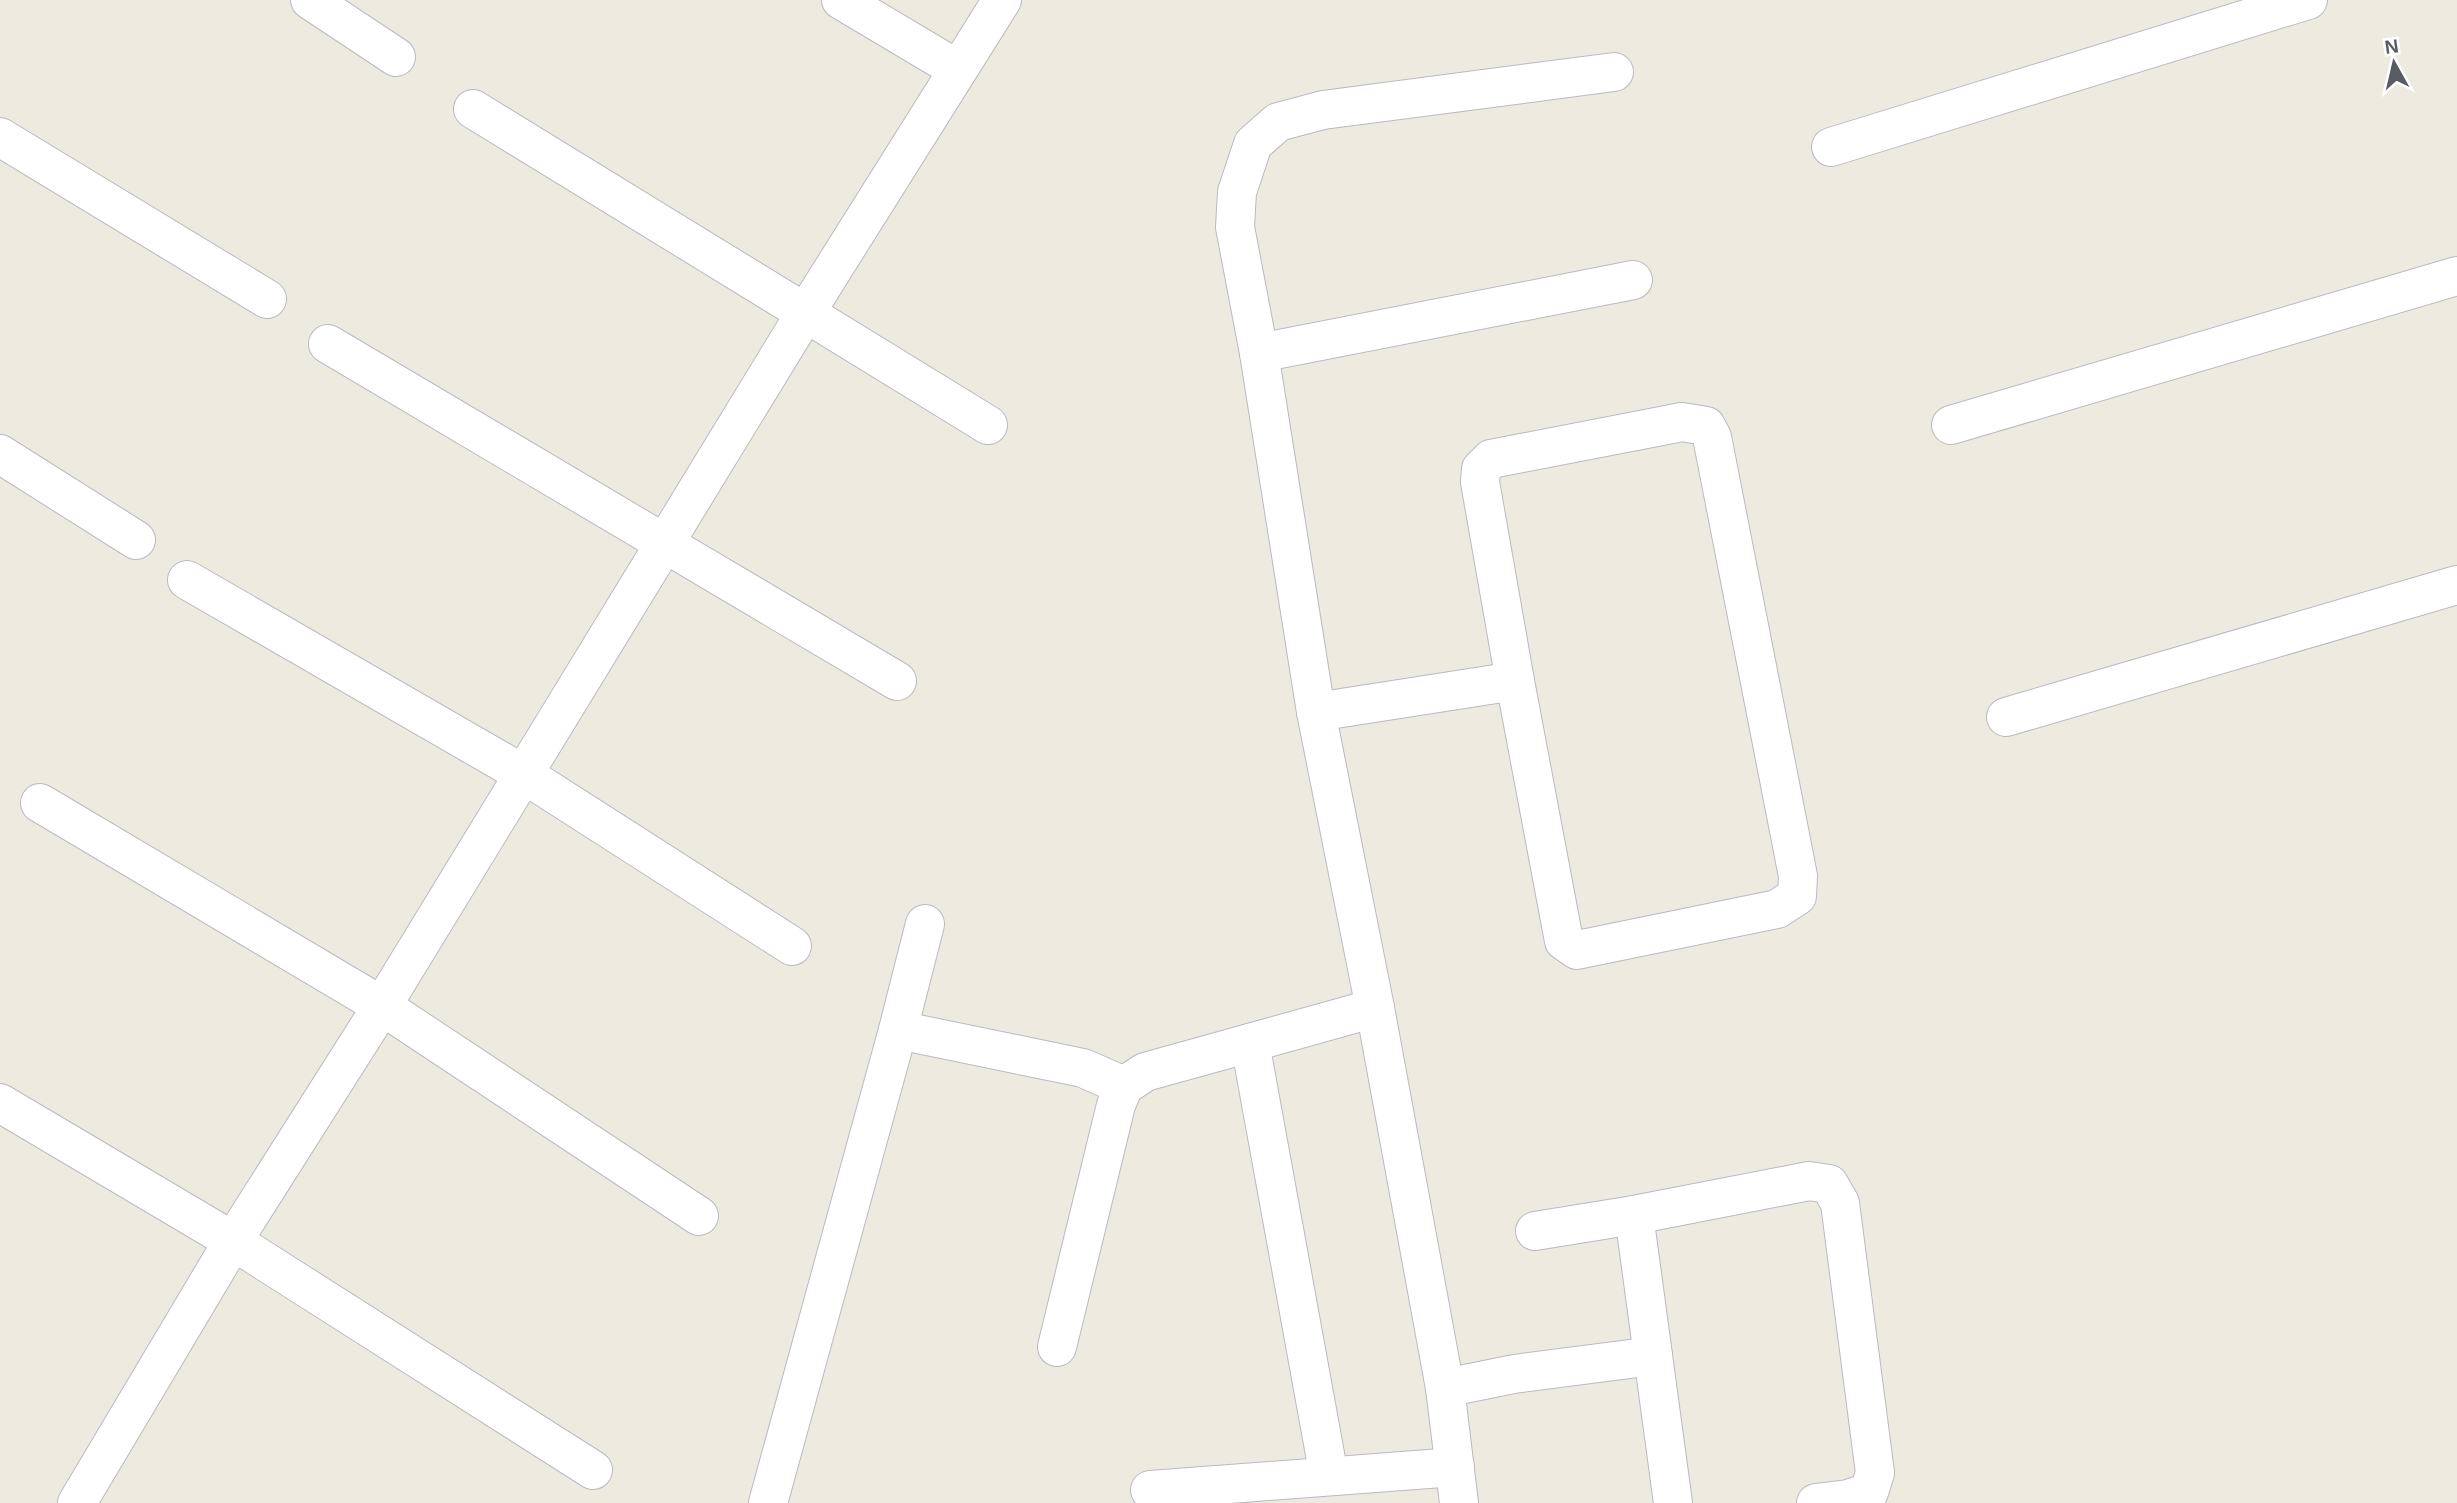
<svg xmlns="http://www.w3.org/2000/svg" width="2457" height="1503" font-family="Arial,sans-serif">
  <rect width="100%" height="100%" fill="#edebe0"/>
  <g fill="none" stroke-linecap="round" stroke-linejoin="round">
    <g stroke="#b8bac0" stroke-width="40">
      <g id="street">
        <path d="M310 0 396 57"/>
        <path d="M841 0 957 69"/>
        <path d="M473 109 988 425"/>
        <path d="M0 137 267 299"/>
        <path d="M1831 147 2308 0"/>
        <path d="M328 344 897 681"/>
        <path d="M1259 353 1633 280"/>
        <path d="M1682 422 1706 426 1712 437 1798 876 1797 896 1777 909 1577 950 1564 941 1515 681 1480 482 1481 469 1491 459Z"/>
        <path d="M1951 425 2457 276"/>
        <path d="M0 454 136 540"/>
        <path d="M187 580 525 775 792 946"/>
        <path d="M1316 712 1515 681"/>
        <path d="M2006 717 2457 585"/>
        <path d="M40 803 382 1006 699 1216"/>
        <path d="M898 1030 925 924"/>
        <path d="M1250 1043 1329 1476"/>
        <path d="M0 1103 233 1241 593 1470"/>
        <path d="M1634 1215 1673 1503"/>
        <path d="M1535 1231 1634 1215 1809 1181 1829 1184 1840 1203 1875 1473 1869 1492 1848 1499 1816 1503"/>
        <path d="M1057 1347 1116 1105 1124 1086 1145 1072 1375 1008"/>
        <path d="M1445 1388 1514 1374 1653 1356"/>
        <path d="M1150 1490 1455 1467"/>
        <path d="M77 1503 233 1241 382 1006 806 312 1002 0"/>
        <path d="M768 1503 898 1030 1083 1068 1124 1086"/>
        <path d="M1459 1503 1445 1388 1375 1008 1316 712 1259 353 1235 227 1237 192 1253 144 1278 122 1323 110 1614 72"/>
      </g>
    </g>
    <use href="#street" stroke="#fff" stroke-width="38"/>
  </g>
  <g transform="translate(2394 63) rotate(352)" stroke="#ffffff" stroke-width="5" paint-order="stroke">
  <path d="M0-5L12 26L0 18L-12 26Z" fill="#595c62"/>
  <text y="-10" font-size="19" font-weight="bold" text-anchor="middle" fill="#595c62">N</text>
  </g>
</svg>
